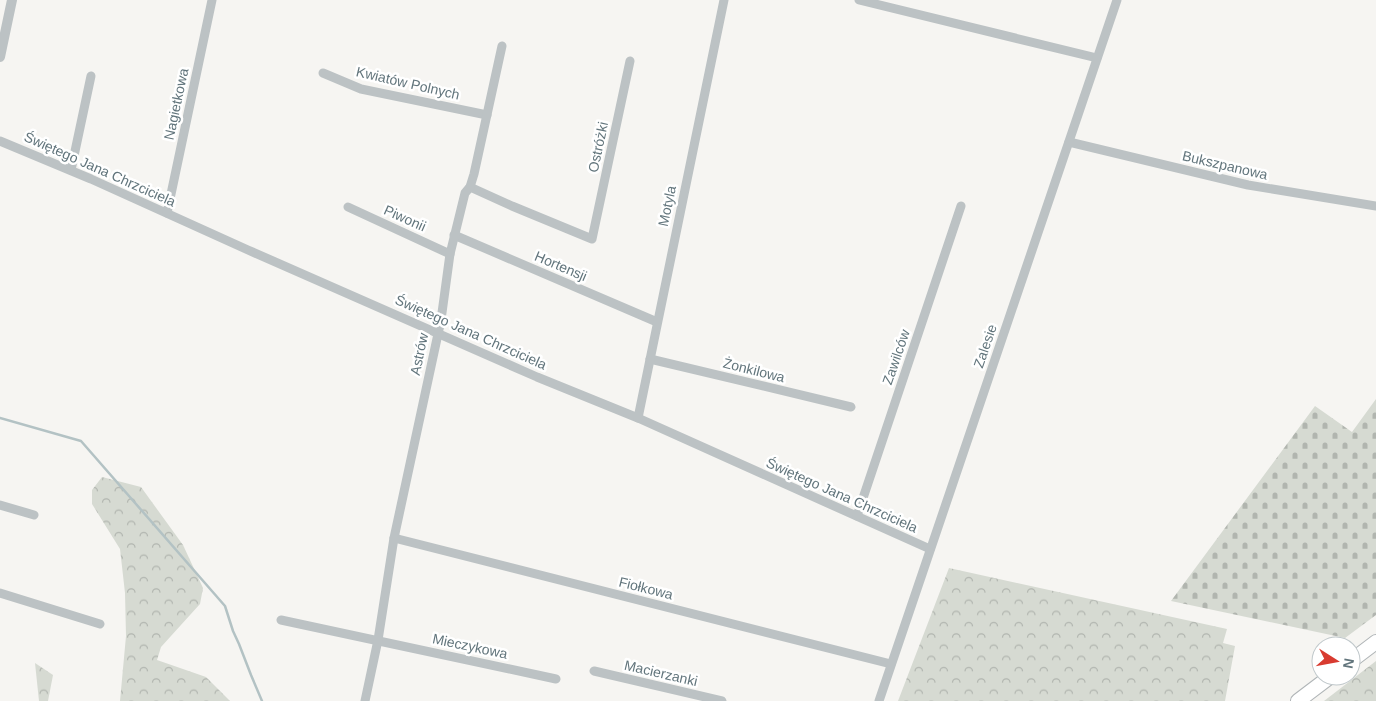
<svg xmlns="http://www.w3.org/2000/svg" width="1376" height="701" font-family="Helvetica,sans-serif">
  <defs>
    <pattern id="forest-crowns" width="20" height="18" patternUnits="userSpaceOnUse" patternTransform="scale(1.25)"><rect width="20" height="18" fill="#d6dad2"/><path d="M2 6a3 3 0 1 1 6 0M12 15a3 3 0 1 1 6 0" fill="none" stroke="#b1b5af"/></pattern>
    <pattern id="cemetery-stones" width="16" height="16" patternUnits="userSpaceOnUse" patternTransform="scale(1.25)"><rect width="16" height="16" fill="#d6dad2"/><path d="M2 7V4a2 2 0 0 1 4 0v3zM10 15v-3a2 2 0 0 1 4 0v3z" fill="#b1b5af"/></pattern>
  </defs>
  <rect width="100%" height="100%" fill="#f6f5f2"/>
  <g fill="url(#forest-crowns)">
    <path d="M102 477 141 487 183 545 203 588 200 604 161 647 157 660 206 677 230 701H120L126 636 125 593 120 549 92 504V490Z"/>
    <path d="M949 568 1227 629 1223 643 1235 646 1225 701H898Z"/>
    <path d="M1376 661V701H1324Z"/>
    <path d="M35 663 53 675 48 701H39Z"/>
  </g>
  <path fill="url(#cemetery-stones)" d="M1376 399V615L1345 638 1171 601 1315 406 1352 432Z"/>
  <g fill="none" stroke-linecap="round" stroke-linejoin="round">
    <path stroke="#b3c2c4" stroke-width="2.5" d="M0 418 81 441 225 606 233 631 239 644 251 675 262 701"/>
    <g stroke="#b0b5b7" stroke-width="16">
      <g id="trunk">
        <path d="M1351 661 1376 642"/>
        <path d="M1298 701 1331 676"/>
      </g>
    </g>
    <g stroke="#bcc2c4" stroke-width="9">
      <path d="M859 0 1097 58"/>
      <path d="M323 73 361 89 487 115"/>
      <path d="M0 141 91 179 248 250 537 377 638 418 930 549"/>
      <path d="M1069 142 1248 185 1376 206"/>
      <path d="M71 170 91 76"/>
      <path d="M470 187 512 206 592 239 630 61"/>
      <path d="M348 207 450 254"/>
      <path d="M167 213 212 0"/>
      <path d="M454 235 657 322"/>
      <path d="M650 359 851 407"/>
      <path d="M638 418 724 0"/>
      <path d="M0 505 34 515"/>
      <path d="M857 516 961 206"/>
      <path d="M394 538 891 664"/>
      <path d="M0 593 100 624"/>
      <path d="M281 620 556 679"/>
      <path d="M594 671 722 701"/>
      <path d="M365 701 378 640 394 538 441 320 450 254 465 193 470 187 474 174 502 46"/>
      <path d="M879 701 1117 0"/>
    </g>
    <path stroke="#bcc2c4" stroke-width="10" d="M0 57 12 0"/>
    <use href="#trunk" stroke="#fff" stroke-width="14"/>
  </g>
  <g text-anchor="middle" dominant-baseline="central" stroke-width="5" stroke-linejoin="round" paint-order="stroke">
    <g font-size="14" fill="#62757c" stroke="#fff">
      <text transform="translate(408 83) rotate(13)">Kwiatów Polnych</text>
      <text transform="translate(176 104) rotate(-78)">Nagietkowa</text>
      <text transform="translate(598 147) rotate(-78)">Ostróżki</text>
      <text transform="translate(1225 165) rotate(13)">Bukszpanowa</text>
      <text transform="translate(100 169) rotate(24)">Świętego Jana Chrzciciela</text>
      <text transform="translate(667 206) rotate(-78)">Motyla</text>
      <text transform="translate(405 218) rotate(24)">Piwonii</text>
      <text transform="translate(561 266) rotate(23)">Hortensji</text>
      <text transform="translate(471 332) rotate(24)">Świętego Jana Chrzciciela</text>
      <text transform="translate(985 346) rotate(-71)">Zalesie</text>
      <text transform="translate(419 354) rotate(-78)">Astrów</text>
      <text transform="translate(896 357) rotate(-71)">Zawilców</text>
      <text transform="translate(754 370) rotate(14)">Żonkilowa</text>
      <text transform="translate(842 495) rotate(24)">Świętego Jana Chrzciciela</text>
      <text transform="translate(646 588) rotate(14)">Fiołkowa</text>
      <text transform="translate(470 646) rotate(12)">Mieczykowa</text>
      <text transform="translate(661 673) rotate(13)">Macierzanki</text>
    </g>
  </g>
  <g transform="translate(1336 661) rotate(101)"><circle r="24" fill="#ffffff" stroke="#c0c8cb"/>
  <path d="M0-4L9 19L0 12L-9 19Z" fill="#d83b30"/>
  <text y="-8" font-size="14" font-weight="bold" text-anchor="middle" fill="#62757c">N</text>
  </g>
</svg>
